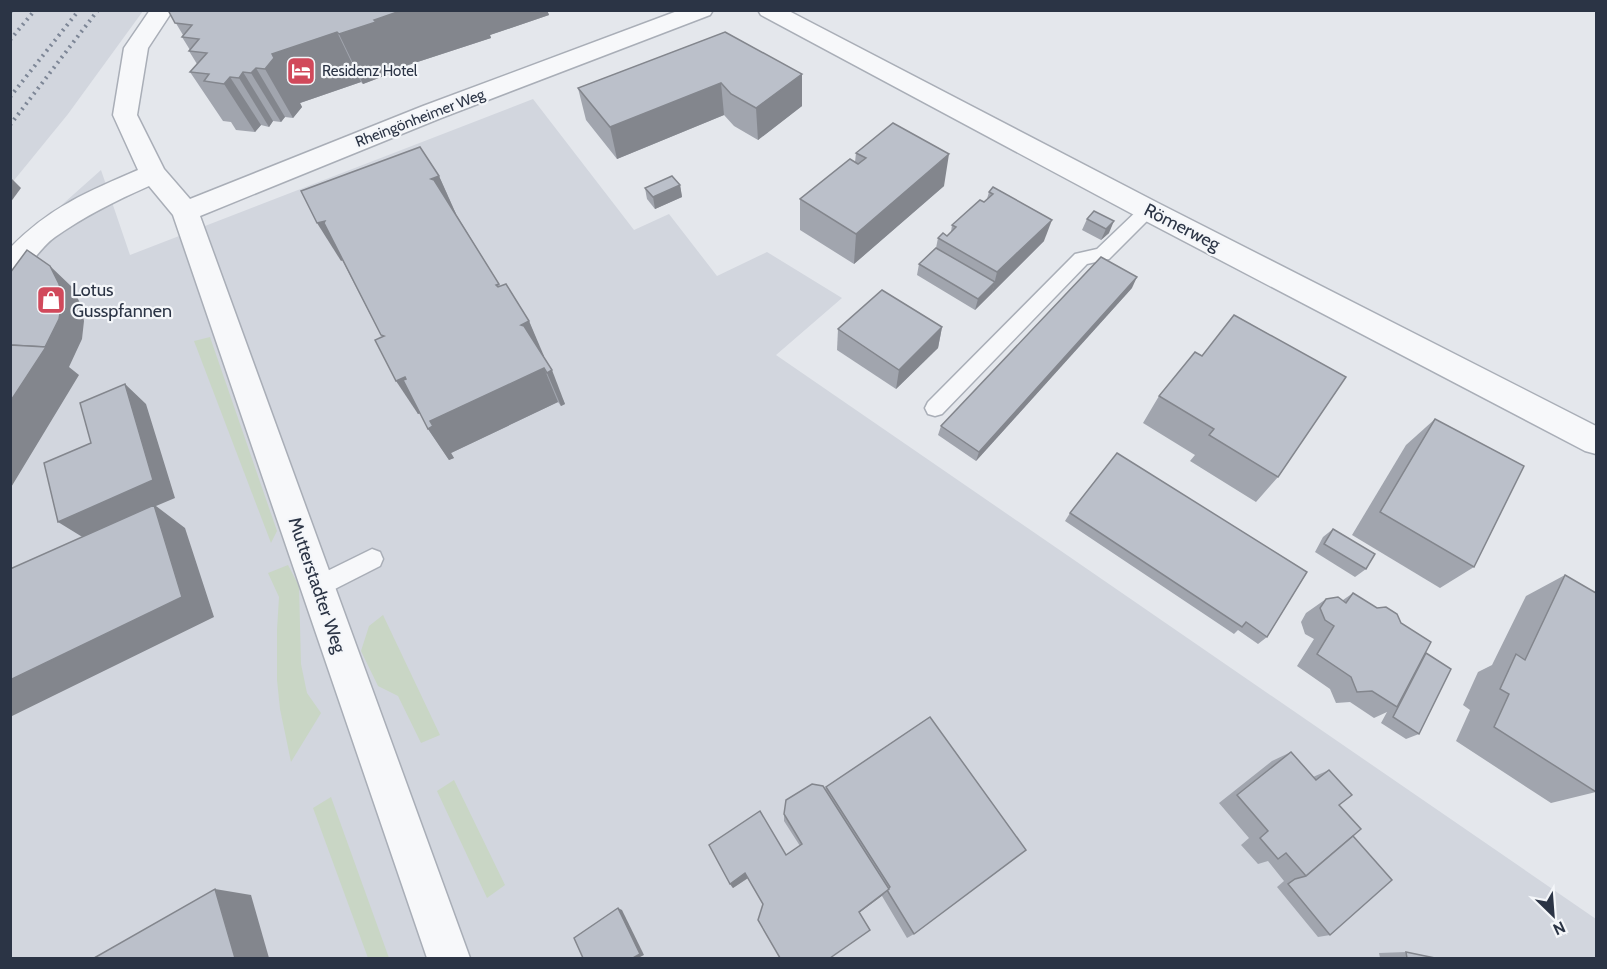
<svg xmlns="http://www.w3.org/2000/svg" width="1607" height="969" font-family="Cabin,sans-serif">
  <rect width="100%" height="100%" fill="#e4e7ec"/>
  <g fill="#d2d6de">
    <path d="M11 11H143L68 114 11 184Z"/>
    <path d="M533 99 634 230 669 214 717 276 767 252 842 298 776 355 1596 919V958H11L10 251 101 170 130 255Z"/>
  </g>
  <g fill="#c9d6c5">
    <path d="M210 337 277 531 271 543 194 341Z"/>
    <path d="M288 565 299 586 301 664 307 693 321 713 291 762 280 709 277 680V630L279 597 268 573Z"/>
    <path d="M383 615 440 735 421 743 398 696 378 686 361 651 369 626Z"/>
    <path d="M454 780 505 885 487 898 437 791Z"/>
    <path d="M331 797 389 958H368L313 808Z"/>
  </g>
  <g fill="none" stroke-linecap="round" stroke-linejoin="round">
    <g stroke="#a9aeb7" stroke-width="3">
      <g id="lane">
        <path d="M1148 204 1154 206 1157 210 1154 214 1109 259 1087 264 942 414 935 416 928 414 925 408 928 402 1075 254 1097 249 1142 206Z"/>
        <path d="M372 549 380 552 383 559 380 566 325 594 317 597 309 594 306 587 309 580Z"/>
      </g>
    </g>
    <g stroke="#a9aeb7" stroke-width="3">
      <g id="street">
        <path d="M150 10H173L148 48 137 115 164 169 190 199 423 106 680 10H713L710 15 441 118 200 216 470 958H427L173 215 149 186C115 201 85 216 55 237 39 248 30 270 10 276V248C50 207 87 192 138 170L113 115 124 48Z"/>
        <path d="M758 10H787L1158 203 1596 426V454L1585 451 1138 217 761 15Z"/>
      </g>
    </g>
    <use href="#lane" fill="#f7f8fa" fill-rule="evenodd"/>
    <use href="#street" fill="#f7f8fa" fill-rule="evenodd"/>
    <g stroke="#7d8696" stroke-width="4" stroke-dasharray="2 4.5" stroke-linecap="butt">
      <path d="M10 12 12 10"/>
      <path d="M10 40 35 10"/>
      <path d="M10 97 79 10"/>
      <path d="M10 125 98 10"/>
    </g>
  </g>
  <g fill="#a1a5ae">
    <path d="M168 10H547L549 15 490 35 491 38 396 69 397 71 363 84 361 82 300 103 302 107 293 118 285 117 281 122 273 121 269 127 261 125 255 132 236 130 231 122 223 121 190 72 197 64 189 51 190 50 182 37 183 35Z"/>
    <path d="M725 32 802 106 758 140 734 126 724 115 617 159 586 120 578 88Z"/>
    <path d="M856 153 944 186 854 264 800 230V199L855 162Z"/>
    <path d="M439 176 456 214 500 286 529 321 543 356 565 404 561 406 558 402 451 453 454 458 449 460 428 429 420 413 418 414 382 337 342 260 341 261Z"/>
    <path d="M680 185 682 197 655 209 647 199 645 188Z"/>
    <path d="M993 187 1044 241 975 310 917 275 919 264 936 248 938 238 947 236 951 232 952 225 984 202 987 199 989 192Z"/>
    <path d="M1094 211 1109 233 1101 240 1082 230 1087 219Z"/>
    <path d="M1132 288 976 461 938 435 941 426Z"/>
    <path d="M942 327 938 348 896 389 837 350 838 329Z"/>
    <path d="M1202 356 1278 477 1256 502 1190 461 1195 455 1143 423 1159 396Z"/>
    <path d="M1435 419 1474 567 1440 588 1352 535 1406 445Z"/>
    <path d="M1070 513 1307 572 1267 637 1258 644 1238 630 1234 634 1065 521Z"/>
    <path d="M1333 529 1366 569 1355 577 1315 552 1323 537Z"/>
    <path d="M1565 575 1596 792 1551 803 1456 741 1470 710 1463 705 1478 672 1492 665 1526 596Z"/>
    <path d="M1353 593 1401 623 1425 654 1426 653 1419 734 1406 739 1381 723 1387 712 1374 718 1350 702 1336 703 1330 689 1297 666 1314 639 1305 634 1301 622 1306 613 1326 599 1343 600Z"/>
    <path d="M930 717 914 934 907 938 882 896 883 895 859 913 763 904 748 878 733 888 730 884 786 855 800 846 784 821V814L825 790 826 787Z"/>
    <path d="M1291 752 1313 777 1329 770 1339 805 1353 836 1330 935 1318 937 1277 887 1284 881 1268 861 1258 864 1241 845 1249 838 1219 803 1272 761Z"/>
    <path d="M1406 952 1435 958H1380L1379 953Z"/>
  </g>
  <g fill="#83868d">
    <path d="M403 10H547L549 15 490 35 491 38 396 69 397 71 363 84 339 34 374 20Z"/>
    <path d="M337 32 361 82 300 103 302 107 293 118 265 69 272 54Z"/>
    <path d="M256 68 285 117 281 122 251 73Z"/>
    <path d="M243 72 273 121 269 127 239 78Z"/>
    <path d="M802 74V106L758 140 756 108Z"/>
    <path d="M230 77 261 125 255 132 224 84Z"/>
    <path d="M721 83 724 115 617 159 610 127Z"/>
    <path d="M949 154 944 186 854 264 856 234Z"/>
    <path d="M439 176 456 214 449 217 431 179Z"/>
    <path d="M10 177 21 188 10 203Z"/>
    <path d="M680 185 682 197 655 209 653 197Z"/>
    <path d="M1052 220 1044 241 992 293 997 272Z"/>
    <path d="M325 221 348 258 341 261 317 223Z"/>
    <path d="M1114 221 1109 233 1101 240 1106 229Z"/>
    <path d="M50 266 72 287 81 305 84 321 82 339 69 367 79 375 10 489V402Z"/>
    <path d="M1137 277 1132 288 976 461 979 452Z"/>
    <path d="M995 282 992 293 975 310 978 299Z"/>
    <path d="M529 321 544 356 536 360 521 325Z"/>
    <path d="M942 327 938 348 896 389 899 370Z"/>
    <path d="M544 368 558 402 451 453 454 458 449 460 428 429 430 421Z"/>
    <path d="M552 370 565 404 561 406 547 373Z"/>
    <path d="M405 377 426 411 418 414 396 381Z"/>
    <path d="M125 384 146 404 175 498 156 506 185 528 214 617 10 717V680L84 538 58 522Z"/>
    <path d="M745 873 748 878 733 888 730 884Z"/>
    <path d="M215 889 251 895 269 958H235Z"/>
    <path d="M886 891 883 895 856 915 859 912Z"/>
    <path d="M618 908 622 910 644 955 638 958H633Z"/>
  </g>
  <g fill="#bbc0ca" stroke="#83868d" stroke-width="1.5">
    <path d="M168 10H403L374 20 376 22 339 34 337 32 272 54 274 58 265 69 256 68 251 73 243 72 239 78 230 77 224 84 204 81 209 74 190 72 207 53 189 51 199 39 182 37 192 25 175 23Z"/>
    <path d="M725 32 802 74 756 108 731 94 721 83 610 127 578 88Z"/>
    <path d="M893 123 949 154 856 234 800 199 850 159 858 164 866 158 856 153Z"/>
    <path d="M420 147 439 176 431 179 434 180 499 284 496 285 498 287 506 284 529 321 521 325 524 326 552 370 547 373 544 368 430 421 433 426 428 429 403 380 406 379 405 377 396 381 375 340 384 336 381 335 324 223 325 221 317 223 301 191Z"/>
    <path d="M672 176 680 185 653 197 645 188Z"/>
    <path d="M993 187 1052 220 997 272 938 238 943 233 947 236 956 227 952 225 980 200 984 202 993 194 989 192Z"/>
    <path d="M1094 211 1114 221 1106 229 1087 219Z"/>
    <path d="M936 248 995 282 978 299 919 264Z"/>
    <path d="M27 250 50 266 59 284 62 301 59 319 45 347 10 345V273Z"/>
    <path d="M1101 257 1137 277 979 452 941 426Z"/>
    <path d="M882 290 942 327 899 370 838 329Z"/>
    <path d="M1234 315 1346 377 1278 477 1209 435 1214 429 1159 396 1195 352 1202 356Z"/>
    <path d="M10 345 46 347 10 402Z"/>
    <path d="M125 384 153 480 58 522 44 463 91 443 80 403Z"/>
    <path d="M1435 419 1524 466 1474 567 1380 512Z"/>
    <path d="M1117 453 1307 572 1267 637 1246 622 1242 627 1070 513Z"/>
    <path d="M154 505 182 597 10 680V569Z"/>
    <path d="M1333 529 1375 554 1366 569 1324 544Z"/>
    <path d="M1565 575 1596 593V792L1494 727 1509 694 1500 689 1516 654 1525 660Z"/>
    <path d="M1353 593 1377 608 1386 607 1397 614 1401 623 1431 642 1397 707 1372 691 1357 692 1351 677 1317 654 1334 626 1325 620 1320 608 1326 599 1338 597 1346 603Z"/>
    <path d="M1426 653 1451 669 1419 734 1393 717Z"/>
    <path d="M930 717 1026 850 914 934 887 890 890 887 826 787Z"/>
    <path d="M1291 752 1316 780 1329 770 1352 795 1339 805 1361 829 1306 876 1286 853 1278 859 1260 838 1268 831 1237 795Z"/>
    <path d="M812 784 823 786 889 889 859 912 870 930 830 958H780L758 920 763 904 745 873 730 884 709 845 760 811 786 855 802 844 784 814 786 800Z"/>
    <path d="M1353 836 1392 880 1330 935 1288 884 1295 879 1306 876Z"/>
    <path d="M215 889 235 958H94Z"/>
    <path d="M618 908 640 954 633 958H583L574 938Z"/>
    <path d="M1406 952 1435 958H1407Z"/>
  </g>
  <defs>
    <g id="hotel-square" transform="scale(1.5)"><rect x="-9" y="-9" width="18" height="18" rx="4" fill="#d1495b" stroke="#f4f6f9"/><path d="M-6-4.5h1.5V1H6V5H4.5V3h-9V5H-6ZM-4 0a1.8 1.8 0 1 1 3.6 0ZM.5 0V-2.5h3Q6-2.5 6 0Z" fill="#fff"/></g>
    <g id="shop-square" transform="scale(1.5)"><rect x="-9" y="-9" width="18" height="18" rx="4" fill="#d1495b" stroke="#f4f6f9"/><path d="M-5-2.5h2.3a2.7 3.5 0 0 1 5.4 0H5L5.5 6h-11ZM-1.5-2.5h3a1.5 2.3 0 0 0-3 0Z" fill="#fff"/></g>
  </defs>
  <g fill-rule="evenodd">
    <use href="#hotel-square" x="301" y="71"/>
    <use href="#shop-square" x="51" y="300"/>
  </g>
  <g text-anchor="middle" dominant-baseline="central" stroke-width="4.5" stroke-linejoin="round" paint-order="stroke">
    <g font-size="15" fill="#2b3445" stroke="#f4f6f9" text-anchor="start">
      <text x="322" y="71">Residenz Hotel</text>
    </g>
    <g font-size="15" fill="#2b3445" stroke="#f4f6f9">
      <text transform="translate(420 118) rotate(-21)">Rheingönheimer Weg</text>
    </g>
    <g font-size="18" fill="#2b3445" stroke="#f4f6f9">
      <text transform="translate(1182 227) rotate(27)">Römerweg</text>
      <text transform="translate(317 585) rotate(71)">Mutterstadter Weg</text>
    </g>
    <g font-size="18" fill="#2b3445" stroke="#f4f6f9" text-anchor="start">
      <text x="72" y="290">Lotus<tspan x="72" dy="21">Gusspfannen</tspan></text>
    </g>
  </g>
  <rect width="1607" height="969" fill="none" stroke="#2b3445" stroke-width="24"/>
  <g transform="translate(1553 915) rotate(155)" stroke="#f4f6f9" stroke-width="4.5" paint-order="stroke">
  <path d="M0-4.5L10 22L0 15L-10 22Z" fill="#2b3445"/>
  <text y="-9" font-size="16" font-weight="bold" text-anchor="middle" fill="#2b3445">N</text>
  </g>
</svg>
